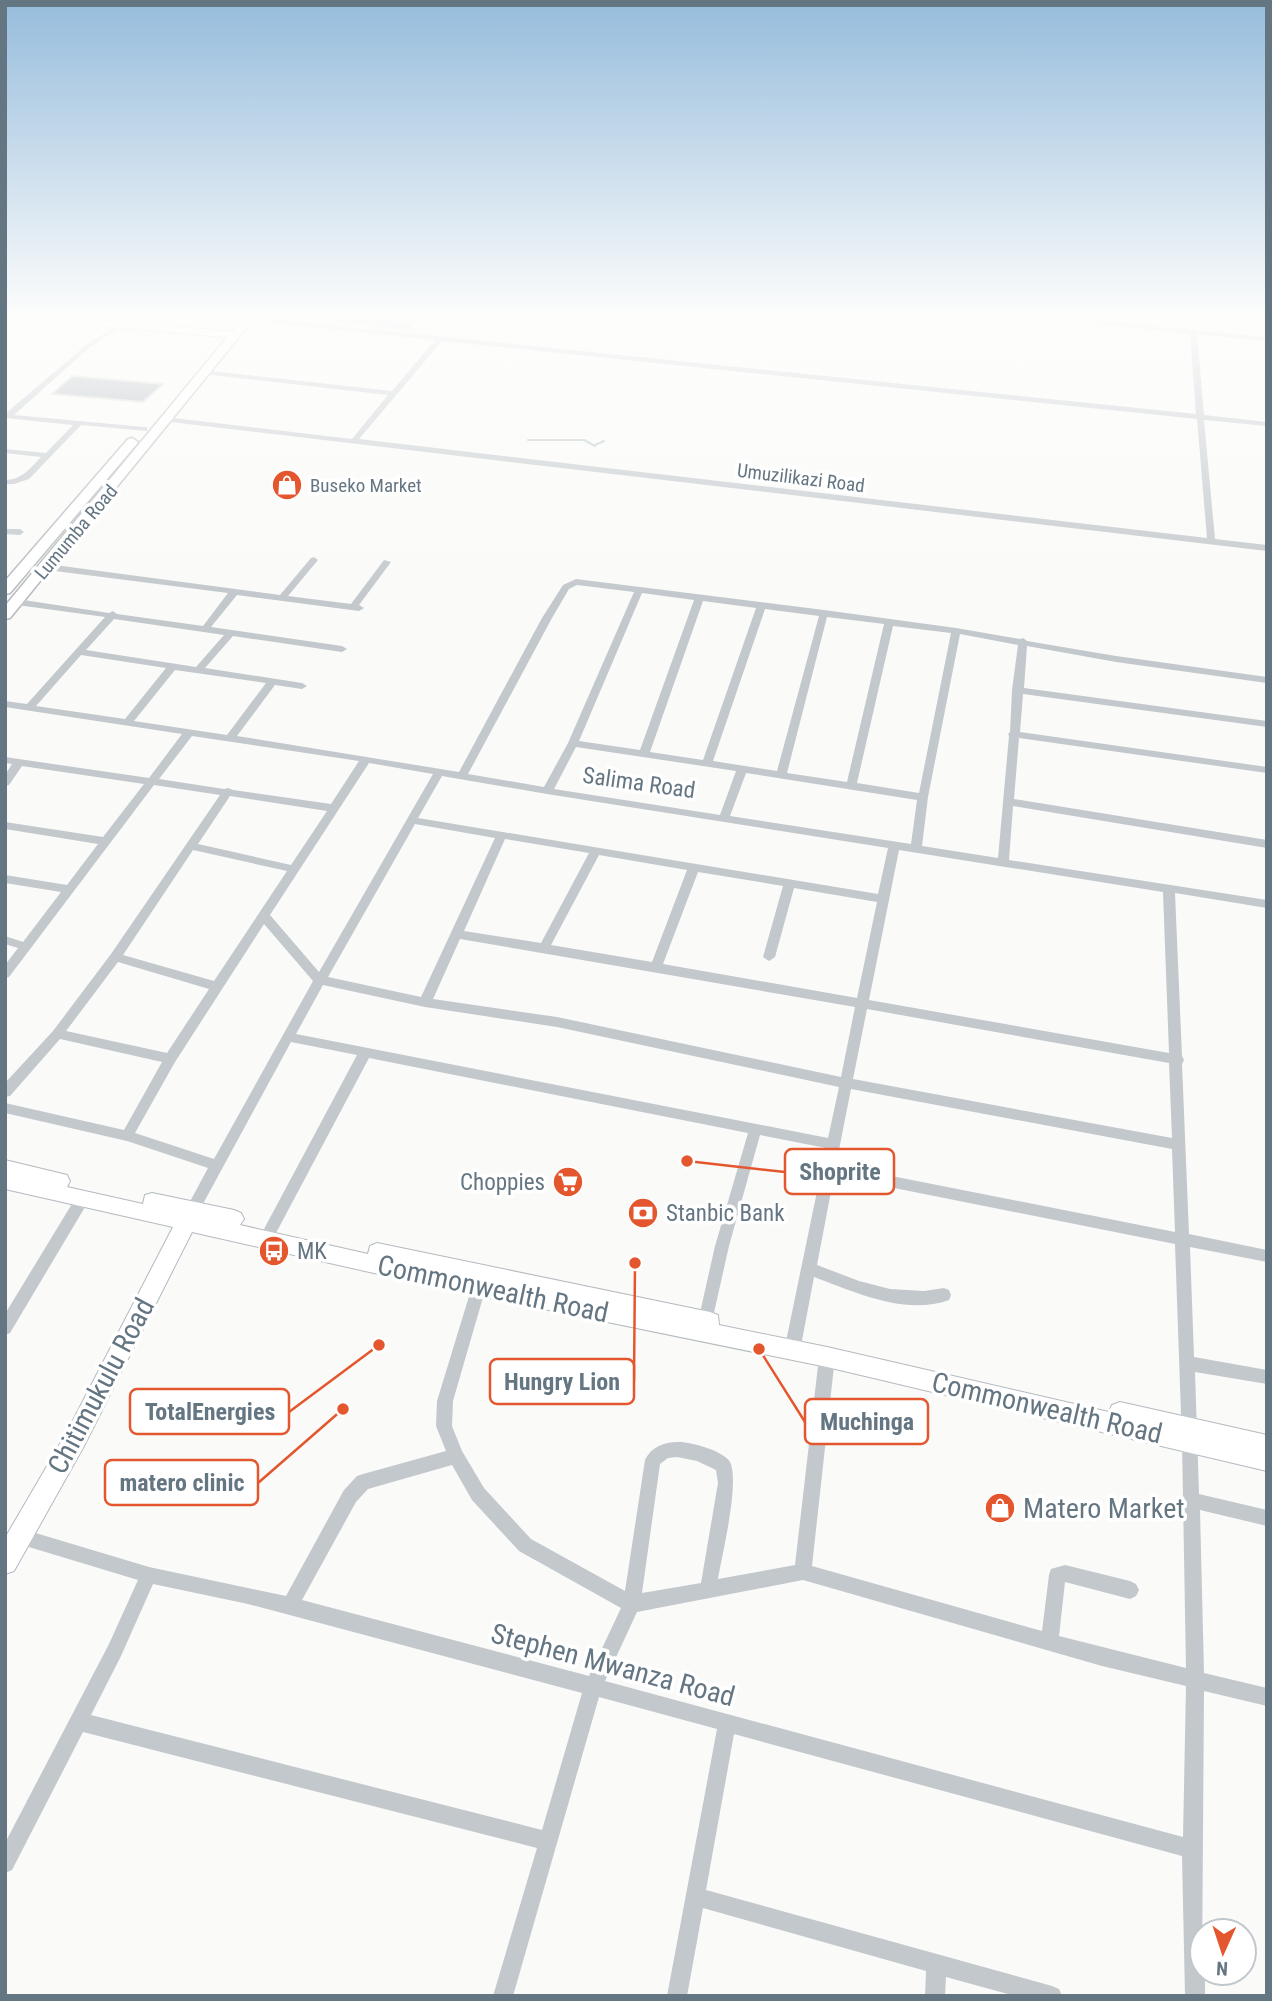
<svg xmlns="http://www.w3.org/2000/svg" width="1272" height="2001" font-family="'Roboto Condensed',sans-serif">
  <rect width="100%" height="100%" fill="#fafaf8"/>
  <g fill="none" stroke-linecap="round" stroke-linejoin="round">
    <g stroke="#bbc7cb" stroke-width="2">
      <path d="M528 440H584L595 446"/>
      <path d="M595 445 604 441"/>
    </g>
  </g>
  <g fill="#aab3b9" stroke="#dcdcda" stroke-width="2">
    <path d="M337 316H422L409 330 337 322Z"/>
    <path d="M72 376 163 384 143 402 52 394Z"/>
  </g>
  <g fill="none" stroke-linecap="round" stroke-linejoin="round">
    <g stroke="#b3babf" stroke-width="2">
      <g id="secondary">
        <path d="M18 316H56L234 332 239 335 234 338 23 319Z"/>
        <path d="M5 1160 67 1175 70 1181 67 1187 143 1204 145 1195 152 1193 234 1210 241 1213 244 1219 240 1225 368 1254 370 1246 377 1243 710 1312 718 1315 719 1325 827 1347 1109 1412 1112 1405 1120 1402 1267 1435V1471L827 1367 436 1287 192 1232 84 1446 14 1571 5 1574V1538L68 1430 173 1227 5 1189Z"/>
      </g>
    </g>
    <g stroke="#b5babe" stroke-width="3">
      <g id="primary">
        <path d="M245 316H256L10 618 5 619V606Z"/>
        <path d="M132 438 138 442 136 445 10 593 5 594V581L128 439Z"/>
      </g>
    </g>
    <g fill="#c3c8cc" fill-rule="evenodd">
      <path d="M241 316 1196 414 1190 334 1024 316H1049L1267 337V341L1197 334 1204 415 1267 422V426L1204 420 1215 539 1267 545V551L162 421 161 419 165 417 352 439 388 395 203 374 199 372 203 370 392 391 435 340 242 320 239 318ZM442 341 1197 419 1207 538 359 439Z"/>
      <path d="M119 324 124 325 90 347 14 415 144 427H147V431L81 425 29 479 14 484H5V480C22 480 30 468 41 457L5 453V449L46 453 73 425 5 418V414L86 345Z"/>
      <path d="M5 529H20L24 532 20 535 5 534Z"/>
      <path d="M314 557 318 560 288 596 351 604 384 560 391 562 359 605 364 608 359 611 237 595 211 627 342 646 347 649 342 652 233 636 205 668 302 683 307 686 302 689 275 685 237 736 459 772 542 618 563 585 576 579 824 610 956 628 1020 639 1023 638 1027 641 1116 656 1267 677V683L1116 662 1027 646 1024 688 1267 721V727L1023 694 1020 732 1267 767V773L1019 738 1014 799 1267 840V848L1013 806 1009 860 1267 900V908L1175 893 1182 1056 1184 1060 1182 1064 1189 1234 1267 1250V1262L1190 1247 1194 1357 1267 1370V1384L1195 1372 1199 1494 1267 1510V1526L1200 1510 1204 1673 1267 1688V1706L1204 1691 1202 1973H1205V1996H1185L1182 1856 734 1734 706 1890 1052 1986 1059 1989 1062 1996H1015L946 1977 945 1996H925L926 1971 703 1908 687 1996H667L717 1729 599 1697 513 1996H493L537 1848 83 1732 12 1870 5 1873V1843L109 1644 138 1580 19 1544 13 1542 11 1536 13 1530 19 1528 149 1567 286 1596 344 1490 357 1476 363 1474 446 1451 436 1426 437 1401 474 1280 476 1275 481 1274 486 1275 488 1280 453 1401 452 1426 462 1451 484 1488 531 1539 625 1591 645 1460C651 1446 667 1441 681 1442 693 1443 724 1451 730 1462 740 1482 722 1555 718 1579L795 1565 819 1357 822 1352 827 1350 832 1352 835 1357 812 1566 1042 1631 1049 1575 1051 1569 1065 1565 1130 1581 1136 1584 1139 1590 1136 1596 1130 1599 1065 1582 1059 1636 1186 1668 1182 1442 1175 1244 834 1176 817 1265 859 1281 890 1289 924 1291 944 1288 949 1290 951 1295 949 1300C905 1316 855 1292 814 1277L800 1351 797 1356 792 1358 787 1356 784 1351 826 1148 760 1135 729 1246 711 1326 709 1331 704 1333 699 1331 697 1326 715 1246 748 1133 369 1058 276 1233 271 1235 266 1233 264 1229 357 1055 291 1042 198 1213 193 1215 188 1213 186 1209 208 1168 127 1141 5 1113V1103L124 1130 162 1062 60 1039 10 1096 5 1097V1083L53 1031 111 954 220 795 154 785 9 977 5 978V965L18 948 5 944V936L23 942 61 892 5 883V875L67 885 98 844 5 829V822L103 837 144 784 22 766 9 785 5 786V775L12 764 5 763V757L149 778 182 734 5 707V701L27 704 105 617 17 605 13 602 17 599 109 613 113 611 117 614 203 626 228 593 47 570 43 567 47 564 280 595 311 558ZM577 585 634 592 568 743 544 787 468 774 552 618 569 589ZM642 593 694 600 640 750 579 741ZM703 601 756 608 703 760 650 752ZM765 609 819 616 777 771 713 761ZM827 617 884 624 847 782 787 773ZM114 619 224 635 196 667 86 650ZM893 626 951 633 919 793 857 783ZM960 634 1018 645 1012 690 1010 732 1008 734 1009 736 998 858 922 846 928 797ZM81 655 166 668 125 719 36 706ZM175 670 266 683 227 735 134 721ZM192 736 359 761 331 804 233 790 228 788 224 789 159 779ZM576 747 736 771 720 815 554 789ZM369 763 433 774 319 972 270 915ZM746 773 917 800 911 844 730 816ZM442 776 547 794 888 848 878 894 418 818ZM230 796 327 811 291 865 198 844ZM415 824 495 838 421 997 328 977ZM505 839 589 853 541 943 464 931ZM193 850 287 871 214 981 123 955ZM899 850 1163 892 1169 1053 869 1000ZM599 855 687 870 652 962 551 945ZM698 872 783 886 763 957 769 961 775 957 794 888 877 902 857 998 663 964ZM264 924 313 981 214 1159 135 1133 175 1062ZM460 939 855 1007 841 1077 557 1017 433 999ZM118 962 209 989 167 1053 66 1031ZM323 985 425 1007 557 1027 839 1087 828 1138 296 1034ZM867 1009 1169 1063 1172 1138 853 1079ZM851 1089 1172 1149 1175 1232 836 1165ZM677 1457 697 1461 716 1470 718 1483 701 1583 642 1593 660 1464 668 1458ZM452 1465 472 1500 519 1551 621 1608 589 1676 302 1600 356 1502 368 1489ZM803 1580 1102 1666 1186 1686 1183 1837 605 1681 637 1612ZM153 1584 248 1604 582 1693 542 1830 91 1715 121 1656Z"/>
      <path d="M83 1192 88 1194 90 1198 88 1202 10 1333 5 1335V1314L78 1194Z"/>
    </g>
    <use href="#secondary" fill="#fff" fill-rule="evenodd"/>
    <use href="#primary" fill="#fff" fill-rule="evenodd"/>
  </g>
  <linearGradient id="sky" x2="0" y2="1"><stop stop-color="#96bcdc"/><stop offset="0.53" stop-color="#fdfdfc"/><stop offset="1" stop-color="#fdfdfc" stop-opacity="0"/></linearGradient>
  <rect width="1272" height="596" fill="url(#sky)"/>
  <defs>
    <g id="shop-disc" transform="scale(1.575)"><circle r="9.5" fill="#e4572e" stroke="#fff"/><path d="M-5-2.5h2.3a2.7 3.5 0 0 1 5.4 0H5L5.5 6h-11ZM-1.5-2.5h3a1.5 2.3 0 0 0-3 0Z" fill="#fff"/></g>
    <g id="supermarket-disc" transform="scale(1.575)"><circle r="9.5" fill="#e4572e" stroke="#fff"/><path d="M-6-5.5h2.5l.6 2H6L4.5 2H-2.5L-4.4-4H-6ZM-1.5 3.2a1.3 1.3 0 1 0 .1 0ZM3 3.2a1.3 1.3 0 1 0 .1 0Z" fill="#fff"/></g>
    <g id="bank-disc" transform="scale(1.575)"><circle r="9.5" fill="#e4572e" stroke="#fff"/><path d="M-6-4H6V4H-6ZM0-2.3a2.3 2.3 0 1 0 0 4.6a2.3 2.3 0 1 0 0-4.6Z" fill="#fff"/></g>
    <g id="bus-disc" transform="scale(1.575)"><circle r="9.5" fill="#e4572e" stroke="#fff"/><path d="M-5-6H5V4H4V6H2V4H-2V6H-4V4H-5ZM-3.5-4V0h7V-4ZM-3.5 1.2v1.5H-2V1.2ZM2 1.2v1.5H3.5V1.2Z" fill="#fff"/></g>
  </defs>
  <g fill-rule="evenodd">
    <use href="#shop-disc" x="287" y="485"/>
    <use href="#supermarket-disc" x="568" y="1182"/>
    <use href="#bank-disc" x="643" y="1213"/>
    <use href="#bus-disc" x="274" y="1251"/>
    <use href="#shop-disc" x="1000" y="1508"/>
  </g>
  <g text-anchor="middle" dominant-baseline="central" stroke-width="7" stroke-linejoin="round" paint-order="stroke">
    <g font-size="19" fill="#657683" stroke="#fff">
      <text transform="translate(801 478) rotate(7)">Umuzilikazi Road</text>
      <text transform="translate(76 532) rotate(-50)">Lumumba Road</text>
    </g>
    <g font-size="19" fill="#657683" stroke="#fff" text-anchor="start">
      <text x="310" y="485">Buseko Market</text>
    </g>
    <g font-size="23" fill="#657683" stroke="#fff">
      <text transform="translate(639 783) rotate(8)">Salima Road</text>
    </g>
    <g font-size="23" fill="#657683" stroke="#fff" text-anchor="start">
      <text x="545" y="1182" text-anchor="end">Choppies</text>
      <text x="666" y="1213">Stanbic Bank</text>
      <text x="297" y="1251">MK</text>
    </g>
    <g font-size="28" fill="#657683" stroke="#fff">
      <text transform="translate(493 1289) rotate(12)">Commonwealth Road</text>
      <text transform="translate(101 1386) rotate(-62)">Chitimukulu Road</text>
      <text transform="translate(1047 1408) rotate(13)">Commonwealth Road</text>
      <text transform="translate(613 1665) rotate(15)">Stephen Mwanza Road</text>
    </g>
    <g font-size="28" fill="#657683" stroke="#fff" text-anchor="start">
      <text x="1023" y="1508">Matero Market</text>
    </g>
  </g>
  <path fill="none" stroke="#e4572e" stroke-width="2.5" d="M687 1161L785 1172M635 1263L634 1381M379 1345L289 1412M759 1349L805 1422M343 1409L258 1483"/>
  <g fill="#e4572e" stroke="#fff" stroke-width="2.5">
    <circle cx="687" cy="1161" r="7"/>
    <circle cx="635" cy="1263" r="7"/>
    <circle cx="379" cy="1345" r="7"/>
    <circle cx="759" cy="1349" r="7"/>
    <circle cx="343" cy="1409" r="7"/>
  </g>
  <g fill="#fff" stroke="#e4572e" stroke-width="2.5">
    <rect x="785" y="1149" width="109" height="45" rx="7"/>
    <rect x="490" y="1359" width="144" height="45" rx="7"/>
    <rect x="130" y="1389" width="159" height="45" rx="7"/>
    <rect x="805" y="1399" width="123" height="45" rx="7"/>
    <rect x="105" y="1460" width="153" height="45" rx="7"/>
  </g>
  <g font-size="24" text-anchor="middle" font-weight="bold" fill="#657683">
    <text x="840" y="1180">Shoprite</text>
    <text x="562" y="1390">Hungry Lion</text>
    <text x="210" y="1420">TotalEnergies</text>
    <text x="867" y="1430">Muchinga</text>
    <text x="182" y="1491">matero clinic</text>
  </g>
  <rect width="1272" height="2001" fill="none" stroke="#657683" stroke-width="14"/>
  <g transform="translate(1223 1952) rotate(183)"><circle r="33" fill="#ffffff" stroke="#c1c8cd" stroke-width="2"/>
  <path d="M0-5L12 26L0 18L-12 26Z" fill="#e4572e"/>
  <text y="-10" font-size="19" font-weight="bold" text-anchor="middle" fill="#657683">N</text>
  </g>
</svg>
